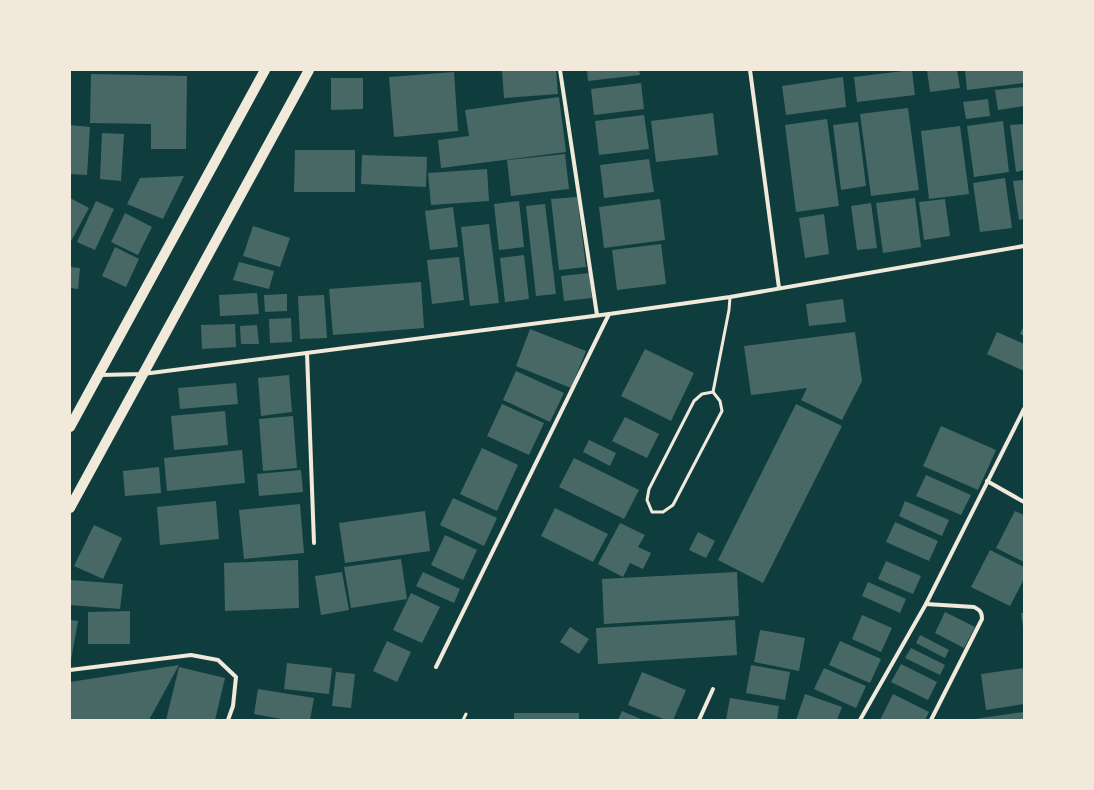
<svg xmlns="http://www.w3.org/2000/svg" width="1094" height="790" font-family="Bitter,serif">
  <rect width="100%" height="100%" fill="#0f3d3e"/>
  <g fill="#486865">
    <path d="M502 70H556L558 94 504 98Z"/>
    <path d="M587 70H639L640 75 588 81Z"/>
    <path d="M912 70 915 95 857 102 854 77Z"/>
    <path d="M927 70H957L960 88 930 92Z"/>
    <path d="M965 70H1024V83L967 90Z"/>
    <path d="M454 72 458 131 394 137 389 77Z"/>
    <path d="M91 74 187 76 186 149H151V124L90 123Z"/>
    <path d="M843 77 846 107 786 115 782 86Z"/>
    <path d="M331 78H363V109L331 110Z"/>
    <path d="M641 83 644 109 594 115 591 89Z"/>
    <path d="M1024 87V106L998 110 995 90Z"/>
    <path d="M559 97 566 152 441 168 438 140 469 136 465 110Z"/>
    <path d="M988 99 990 116 966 119 963 102Z"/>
    <path d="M908 108 919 190 871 196 860 114Z"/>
    <path d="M713 113 718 155 656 162 651 121Z"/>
    <path d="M644 115 649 149 599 155 595 121Z"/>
    <path d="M827 119 839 206 796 212 785 125Z"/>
    <path d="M1003 121 1009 172 974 177 967 126Z"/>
    <path d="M858 122 866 186 841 190 833 125Z"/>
    <path d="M1024 124V170L1016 172 1010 125Z"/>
    <path d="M70 125 90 127 87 175 70 174Z"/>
    <path d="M960 126 969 194 929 199 921 131Z"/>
    <path d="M102 133 124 134 121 181 100 179Z"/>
    <path d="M295 150H355V192H294Z"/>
    <path d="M565 154 569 189 511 196 507 160Z"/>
    <path d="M362 155 427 157 426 187 361 184Z"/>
    <path d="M649 159 654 192 604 198 600 165Z"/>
    <path d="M487 169 489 201 431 205 428 173Z"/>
    <path d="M184 176 163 219 127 204 140 178Z"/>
    <path d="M1005 178 1012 228 980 232 973 183Z"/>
    <path d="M1024 180V219L1019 220 1013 181Z"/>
    <path d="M577 197 586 267 559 270 551 199Z"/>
    <path d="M70 198 89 208 70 243Z"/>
    <path d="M915 198 921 247 883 253 876 203Z"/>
    <path d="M660 199 665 240 604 248 599 207Z"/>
    <path d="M945 199 950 236 924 240 919 202Z"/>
    <path d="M96 201 114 209 95 250 77 242Z"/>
    <path d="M519 201 524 247 499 250 494 204Z"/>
    <path d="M871 203 877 248 857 250 851 206Z"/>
    <path d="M545 204 556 294 536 296 526 206Z"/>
    <path d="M453 207 458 247 430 250 425 211Z"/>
    <path d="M125 213 152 227 138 255 111 242Z"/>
    <path d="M824 214 829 254 805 258 799 218Z"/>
    <path d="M489 224 499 303 470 306 461 227Z"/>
    <path d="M253 226 290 238 280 267 243 256Z"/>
    <path d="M661 244 666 284 617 290 612 250Z"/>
    <path d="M115 247 139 259 126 287 102 276Z"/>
    <path d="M524 255 529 299 505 302 500 258Z"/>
    <path d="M459 257 464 300 432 304 427 260Z"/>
    <path d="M239 262 274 271 269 289 233 280Z"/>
    <path d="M70 267 80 268 78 289 70 288Z"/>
    <path d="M589 273 592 298 564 301 561 276Z"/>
    <path d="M421 282 424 328 333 335 329 289Z"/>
    <path d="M257 293 259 314 220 316 219 295Z"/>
    <path d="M287 294V311L265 312 264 295Z"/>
    <path d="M324 295 327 338 300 339 298 296Z"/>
    <path d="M843 299 846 322 809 326 806 304Z"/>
    <path d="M291 318 292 342 270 343 269 319Z"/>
    <path d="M235 324 236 347 202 349 201 325Z"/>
    <path d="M257 325 259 344H241L240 326Z"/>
    <path d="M1024 325V336L1020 334Z"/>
    <path d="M530 329 586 351 571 388 516 366Z"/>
    <path d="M855 332 862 381 842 420 801 400 807 388 751 395 744 346Z"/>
    <path d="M997 332 1024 344V371L987 354Z"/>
    <path d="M645 349 694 373 671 421 621 396Z"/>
    <path d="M516 371 564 393 550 422 503 400Z"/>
    <path d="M289 375 292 412 261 416 258 378Z"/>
    <path d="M236 383 238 404 180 409 178 388Z"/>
    <path d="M502 404 544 423 529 455 487 436Z"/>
    <path d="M796 404 842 426 763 583 718 560Z"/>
    <path d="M225 411 228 445 174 450 171 416Z"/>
    <path d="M293 416 297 468 263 471 259 419Z"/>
    <path d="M625 417 659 434 647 458 612 441Z"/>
    <path d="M941 426 996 450 978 490 923 466Z"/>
    <path d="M589 440 616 453 610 466 583 452Z"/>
    <path d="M482 448 518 465 497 511 460 494Z"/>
    <path d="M242 450 245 483 167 491 164 458Z"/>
    <path d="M574 458 639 490 624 519 559 487Z"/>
    <path d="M159 467 161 493 125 496 123 471Z"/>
    <path d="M301 470 303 492 259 496 257 474Z"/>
    <path d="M926 475 971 495 961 515 916 496Z"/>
    <path d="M453 498 497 518 484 546 440 525Z"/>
    <path d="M216 501 219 539 160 545 157 507Z"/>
    <path d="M905 501 949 520 942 536 899 516Z"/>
    <path d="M300 504 304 553 244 559 239 510Z"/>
    <path d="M555 508 608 534 593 562 541 536Z"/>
    <path d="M425 511 430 551 345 563 339 523Z"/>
    <path d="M1015 511 1024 515V562L996 548Z"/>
    <path d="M895 522 938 541 929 561 886 542Z"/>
    <path d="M620 523 645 535 638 547 651 553 643 569 630 563 623 577 598 564Z"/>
    <path d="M94 525 122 538 103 579 74 566Z"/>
    <path d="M698 532 715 541 706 558 689 550Z"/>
    <path d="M445 535 477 550 463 580 431 565Z"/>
    <path d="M990 550 1024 567V579L1010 606 971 587Z"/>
    <path d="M401 559 407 599 351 608 344 567Z"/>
    <path d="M298 560 299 608 225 611 224 563Z"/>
    <path d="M886 561 921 576 913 594 878 579Z"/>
    <path d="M342 572 349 610 321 615 315 576Z"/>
    <path d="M423 572 460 589 454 603 416 586Z"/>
    <path d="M737 572 739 616 604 624 602 579Z"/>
    <path d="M70 580 123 584 120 609 70 605Z"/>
    <path d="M868 582 906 599 900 613 862 596Z"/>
    <path d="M411 593 440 607 422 643 393 630Z"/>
    <path d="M130 611V644H88V612Z"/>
    <path d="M945 612 975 627 964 648 935 633Z"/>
    <path d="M1021 613H1024V627H1023Z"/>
    <path d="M862 615 892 628 881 652 852 639Z"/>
    <path d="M70 620 78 621 71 660H70Z"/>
    <path d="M735 620 737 655 598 664 596 628Z"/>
    <path d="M570 627 589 639 579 654 560 642Z"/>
    <path d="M760 630 805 638 799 671 754 662Z"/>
    <path d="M920 635 949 650 945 658 916 643Z"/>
    <path d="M387 641 411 652 397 682 373 671Z"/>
    <path d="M840 641 881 659 870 683 829 665Z"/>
    <path d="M911 648 945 665 940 675 905 658Z"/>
    <path d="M287 663 332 668 329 694 284 689Z"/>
    <path d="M901 664 937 682 928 700 891 682Z"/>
    <path d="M179 665 149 720H70V682Z"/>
    <path d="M751 665 790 672 785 700 746 693Z"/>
    <path d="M179 667 225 678 215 720H166Z"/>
    <path d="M824 668 866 686 856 708 814 689Z"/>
    <path d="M1024 668V704L986 710 981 674Z"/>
    <path d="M336 672 355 674 351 708 332 706Z"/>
    <path d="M642 672 686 690 673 720H666L628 705Z"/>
    <path d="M258 689 314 698 310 720H287L254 714Z"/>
    <path d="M805 694 842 707 837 720H796Z"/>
    <path d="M893 694 929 712 925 720H880Z"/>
    <path d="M730 698 779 706 777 720H726Z"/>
    <path d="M622 711 643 720H618Z"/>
    <path d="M1024 712V720H974V719Z"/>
    <rect x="514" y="713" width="65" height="7"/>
  </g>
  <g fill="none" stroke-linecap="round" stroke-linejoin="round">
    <g stroke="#f1e9da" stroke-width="3">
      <path d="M713 392 720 401 722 411 673 505 663 512H652L647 500 649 489 694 401 702 394Z"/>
      <path d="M713 392 729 310 730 297"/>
      <path d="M463 720 466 714"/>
    </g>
    <g stroke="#f1e9da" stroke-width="4">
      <path d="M560 70 597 315"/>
      <path d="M750 70 779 288"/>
      <path d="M307 353 314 543"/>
      <path d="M100 375 143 374 609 314 730 297 1024 246"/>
      <path d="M987 481 1024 502"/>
      <path d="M926 604 974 607C980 610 982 612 982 619L931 720"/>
      <path d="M436 667 609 314"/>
      <path d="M70 670 191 655 218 660 236 677 233 706 228 720"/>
      <path d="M699 720 713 689"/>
      <path d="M860 720 926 604 1024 409"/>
    </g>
    <g stroke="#f1e9da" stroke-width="10">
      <path d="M70 427 265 70"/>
      <path d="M70 508 309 70"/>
    </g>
  </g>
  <rect width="1094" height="790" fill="none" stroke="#f1e9da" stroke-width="142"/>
</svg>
